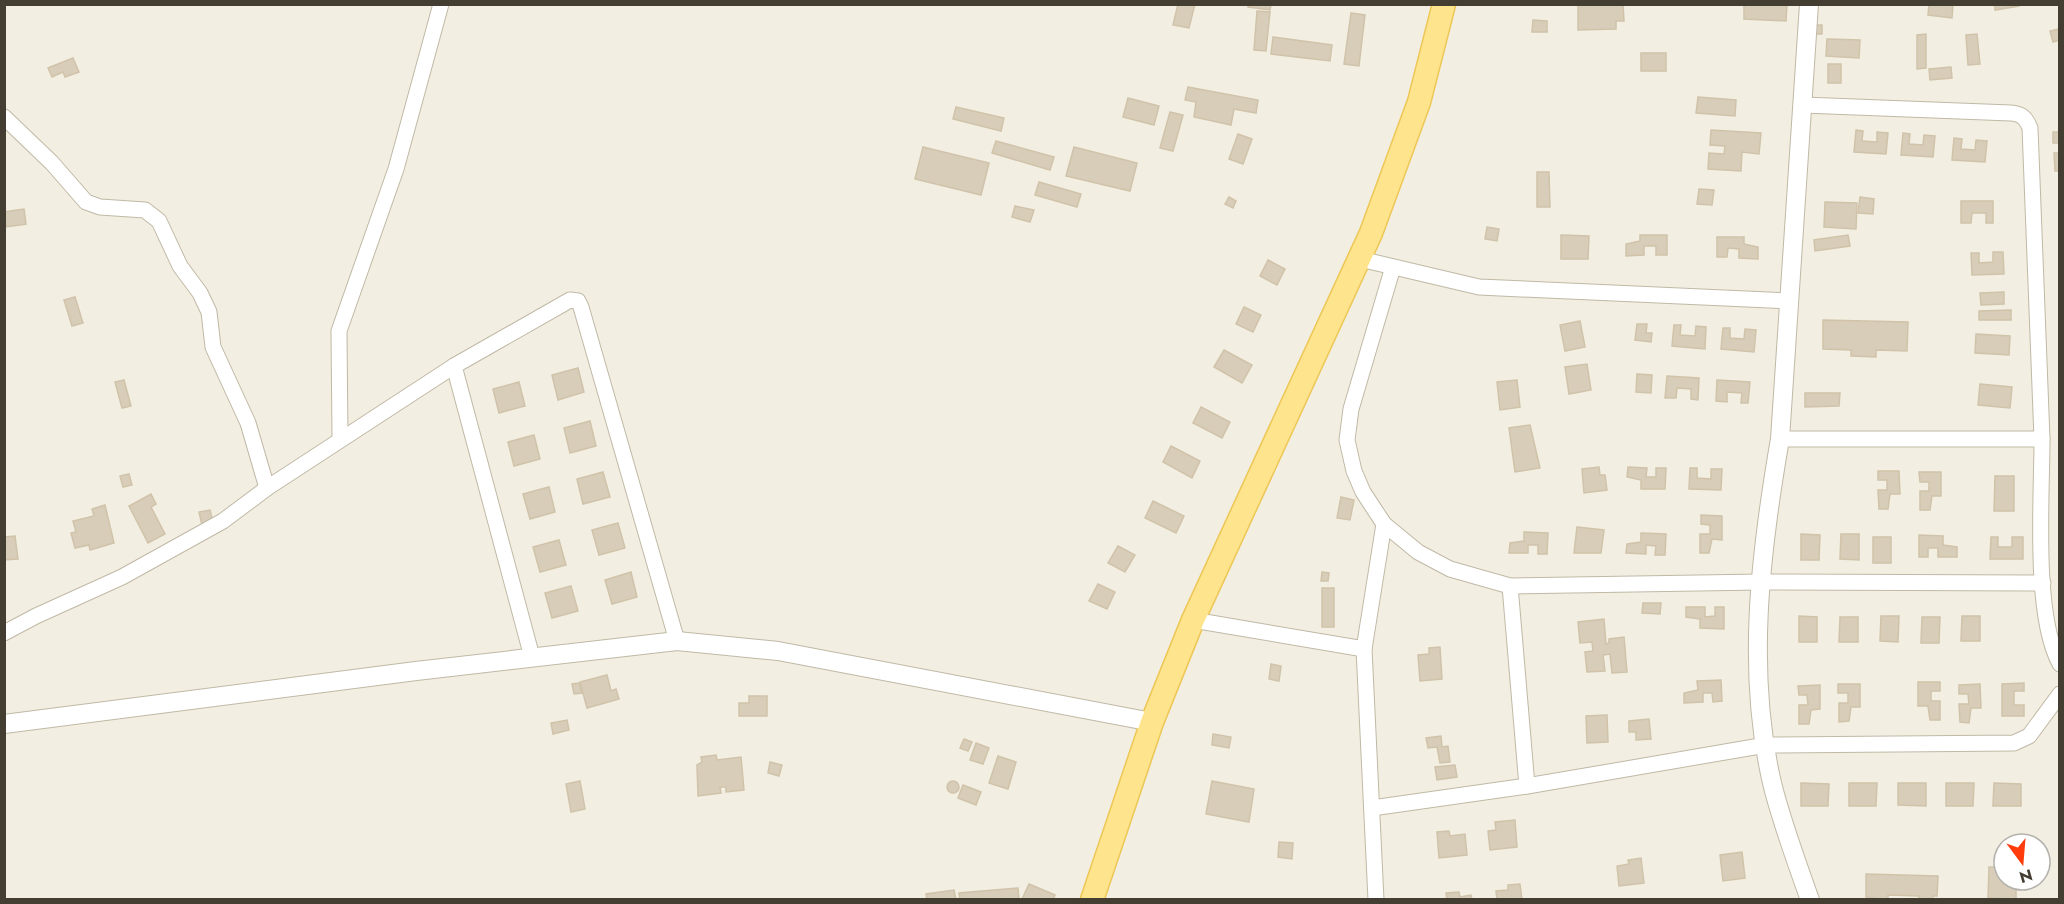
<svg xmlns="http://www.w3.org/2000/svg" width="2064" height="904" font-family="Jost,sans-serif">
  <rect width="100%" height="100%" fill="#f2eee1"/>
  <g fill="#d8cdb9" stroke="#d0c3a9" stroke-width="1.5">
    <path d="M1178 4H1195L1189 28 1173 25Z"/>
    <path d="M1248 4H1271L1270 10 1248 7Z"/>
    <path d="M1578 4H1623L1624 21H1616V29L1578 30Z"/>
    <path d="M1744 4H1787L1786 21 1744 19Z"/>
    <path d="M1929 4H1953L1952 18 1928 15Z"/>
    <path d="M1995 4H2019V6L1995 10Z"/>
    <path d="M1257 11 1270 12 1266 51 1254 50Z"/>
    <path d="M1351 13 1365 15 1359 66 1344 64Z"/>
    <path d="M1533 20 1547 21V32H1532Z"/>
    <path d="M1814 25H1822V34H1813Z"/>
    <path d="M2059 29 2060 40 2053 42 2050 31Z"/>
    <path d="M1926 34V68L1917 69V35Z"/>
    <path d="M1977 34 1980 64 1968 65 1966 35Z"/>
    <path d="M1273 37 1332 45 1330 61 1271 54Z"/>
    <path d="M1827 39 1860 40 1859 58 1826 56Z"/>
    <rect x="1641" y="53" width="25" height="18"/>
    <path d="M73 58 79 72 65 77 63 72 52 77 48 68Z"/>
    <rect x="1828" y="64" width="13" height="19"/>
    <path d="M1951 67 1952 78 1930 80 1929 69Z"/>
    <path d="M1188 87 1258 100 1256 113 1234 109 1231 125 1194 117 1196 102 1185 100Z"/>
    <path d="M1698 97 1736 100 1735 116 1696 113Z"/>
    <path d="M1128 98 1159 106 1154 125 1123 117Z"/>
    <path d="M956 107 1004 118 1001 131 953 119Z"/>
    <path d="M1170 112 1183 115 1173 151 1160 148Z"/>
    <path d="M1711 130 1761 133 1759 154 1742 152 1741 171 1708 169 1709 153 1724 154 1725 146 1710 145Z"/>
    <path d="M1856 130 1863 131 1862 141 1877 142V132L1888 133 1886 154 1854 152Z"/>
    <rect x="2053" y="132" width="7" height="11"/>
    <path d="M1903 133 1910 134 1909 144 1923 145 1924 135 1935 136 1933 157 1901 155Z"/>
    <path d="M1238 134 1252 139 1243 164 1229 159Z"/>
    <path d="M1954 138 1962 139 1961 149 1975 150 1976 140 1987 141 1985 162 1952 160Z"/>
    <path d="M996 141 1054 157 1050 170 992 153Z"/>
    <path d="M923 147 989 163 981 195 915 179Z"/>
    <path d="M1074 147 1137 163 1130 191 1066 176Z"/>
    <path d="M2054 153H2060V171H2055Z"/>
    <path d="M1537 172H1549L1550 207H1537Z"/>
    <path d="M1039 182 1081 194 1077 207 1035 195Z"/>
    <path d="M1699 189 1714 190 1712 205 1697 204Z"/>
    <path d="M1229 197 1236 201 1233 208 1225 204Z"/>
    <path d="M1860 197 1874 199 1873 214 1858 213Z"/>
    <path d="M1961 201H1993V223H1986V213H1972L1971 223H1961Z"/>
    <path d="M1825 202 1857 203 1856 229 1824 227Z"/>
    <path d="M1015 206 1034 210 1030 222 1012 217Z"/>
    <path d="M24 209 26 224 6 227 4 212Z"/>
    <path d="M1487 227 1499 229 1497 241 1485 239Z"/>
    <path d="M1561 235 1589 236 1588 259H1561Z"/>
    <path d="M1640 235H1667V255H1656V246H1644V255L1626 256V244L1640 241Z"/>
    <path d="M1848 235 1850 246 1815 251 1814 240Z"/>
    <path d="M1717 237H1744V244L1758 247V259L1739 258V249L1728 248 1727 257H1717Z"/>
    <path d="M1993 252H2003L2004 274 1972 275 1971 253H1979V263L1993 262Z"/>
    <path d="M1268 260 1285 269 1277 285 1260 276Z"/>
    <path d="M2004 292V304L1981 305 1980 293Z"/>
    <path d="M75 297 83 323 72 326 64 300Z"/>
    <path d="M1244 307 1261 315 1253 332 1236 324Z"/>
    <path d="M2011 310V320H1979V311Z"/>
    <path d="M1823 320 1908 322 1907 351 1876 350V357L1851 356V350L1823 349Z"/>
    <path d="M1580 321 1585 347 1565 351 1560 325Z"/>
    <path d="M1637 324H1647L1646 333H1652L1651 342 1635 340Z"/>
    <path d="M1674 325H1681L1680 335 1695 336 1696 326 1706 327 1705 349 1672 346Z"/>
    <path d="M1723 328H1730V338L1744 339 1745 329 1756 330 1754 352 1721 349Z"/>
    <path d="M1976 334 2010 336 2009 355 1975 353Z"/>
    <path d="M1224 350 1252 365 1242 383 1214 367Z"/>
    <path d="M1587 364 1591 390 1569 394 1565 367Z"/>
    <path d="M578 368 584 392 558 400 552 375Z"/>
    <path d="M1637 374 1652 375 1651 393 1636 392Z"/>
    <path d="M1667 376 1699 378 1698 400 1691 399V389L1677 388 1676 398H1665Z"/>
    <path d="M124 380 131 406 122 408 115 382Z"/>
    <path d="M1517 380 1520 407 1500 410 1497 382Z"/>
    <path d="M1717 380 1750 382 1748 403H1741L1742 393 1727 392V402L1716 401Z"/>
    <path d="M519 382 525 406 499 413 493 389Z"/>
    <path d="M1980 384 2012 387 2010 408 1978 405Z"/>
    <path d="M1805 393H1840L1839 406 1805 407Z"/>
    <path d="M1201 407 1230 422 1222 438 1193 423Z"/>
    <path d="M590 421 596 446 570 453 564 428Z"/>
    <path d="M1530 425 1540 468 1515 472 1509 428Z"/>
    <path d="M534 435 540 459 514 466 508 442Z"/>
    <path d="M1171 446 1200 461 1192 478 1163 462Z"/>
    <path d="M1599 467 1600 475H1605L1607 490 1584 493 1582 469Z"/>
    <path d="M1628 467 1647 468 1646 477H1656V468H1666L1665 489H1641V480L1627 477Z"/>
    <path d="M1690 468H1697V478L1711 479V469H1722L1721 490 1689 489Z"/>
    <path d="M1878 471H1899L1900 494H1890L1888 509H1879L1878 490H1887V480H1878Z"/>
    <path d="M603 472 610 497 583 504 577 479Z"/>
    <path d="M1919 472H1941V496H1932L1930 510H1920V491H1929V482H1920Z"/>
    <path d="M129 474 132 485 123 487 120 476Z"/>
    <path d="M1995 476H2014V511H1994Z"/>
    <path d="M549 487 555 512 530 519 523 494Z"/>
    <path d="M151 494 156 504 151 507 165 534 148 543 129 506Z"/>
    <path d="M1341 497 1354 500 1350 520 1337 518Z"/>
    <path d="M1153 501 1184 516 1176 533 1145 518Z"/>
    <path d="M105 505 114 543 90 550 89 545 75 548 71 533 76 532 73 521 94 516 92 509Z"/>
    <path d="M210 510 213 522 202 525 199 512Z"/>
    <path d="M1701 515 1722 516V540L1712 539 1709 553H1700V534H1710V525L1701 524Z"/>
    <path d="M618 523 625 548 599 555 592 530Z"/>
    <path d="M1577 527 1604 530 1601 553H1574Z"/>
    <path d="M1524 532 1548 533 1547 554H1538V545H1528V553H1509L1510 543 1524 541Z"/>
    <path d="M1641 533 1666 534 1665 555H1655L1656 546 1646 545V554L1626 553 1627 544 1641 542Z"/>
    <path d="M1801 534 1820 535 1819 560H1801Z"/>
    <path d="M1841 534H1859V560L1840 559Z"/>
    <path d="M1919 535 1943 536V545L1957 547V557H1938V548H1928V557H1919Z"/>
    <path d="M15 536 18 559 4 560V537Z"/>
    <rect x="1873" y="537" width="18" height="26"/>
    <path d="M1991 537H1998V547H2012V537H2023V559H1990Z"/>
    <path d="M559 540 566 565 540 572 533 547Z"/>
    <path d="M1118 546 1135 555 1125 572 1108 563Z"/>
    <path d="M631 572 637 597 612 604 605 580Z"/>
    <path d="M1322 572 1329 573 1328 581H1321Z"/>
    <path d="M1098 584 1115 592 1107 609 1089 601Z"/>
    <path d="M571 586 578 611 552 618 545 593Z"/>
    <rect x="1322" y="588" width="12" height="39"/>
    <path d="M1643 603H1661L1660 614 1642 613Z"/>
    <path d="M1686 607H1705V617L1715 616V607H1724V629L1700 628V619L1686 617Z"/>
    <path d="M1799 616 1817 617V642H1799Z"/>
    <path d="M1881 616H1899L1898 642 1880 641Z"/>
    <path d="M1962 616H1980V641H1961Z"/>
    <path d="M1840 617H1858V642H1839Z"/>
    <path d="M1922 617H1940L1939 643H1921Z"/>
    <path d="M1604 619 1606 644 1609 643V639L1624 637 1627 672 1612 673 1610 654 1603 655 1605 671 1587 672 1585 652 1593 651 1592 642 1580 643 1578 622Z"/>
    <path d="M1440 647 1442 679 1420 681 1418 655 1429 654V648Z"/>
    <path d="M1271 664 1281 666 1279 681 1269 679Z"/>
    <path d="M607 675 611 691 616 689 619 699 587 708 580 682Z"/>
    <path d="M1721 680 1722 701 1713 702 1712 693H1703V702L1684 703V693L1698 690 1697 681Z"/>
    <path d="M1918 682H1940V691H1931V701H1940V720H1930L1928 706H1918Z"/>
    <path d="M579 683 582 693 574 694 572 684Z"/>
    <path d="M2024 683V691H2014V705H2024V716H2002V684Z"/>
    <path d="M1838 684H1860V707H1851L1849 721 1839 722V703H1848V693H1838Z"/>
    <path d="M1980 684 1981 708H1971L1969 723 1960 722 1959 704H1969L1968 694H1959V685Z"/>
    <path d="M1820 685V709L1811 710 1809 724H1799V705H1808L1807 695H1799L1798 686Z"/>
    <path d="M749 696H767V716H739V703H749Z"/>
    <path d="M1607 715 1608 742 1587 743 1586 716Z"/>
    <path d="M1649 719 1651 739 1636 740V732H1629V721Z"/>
    <path d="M567 720 569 730 553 734 551 723Z"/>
    <path d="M1213 734 1231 737 1229 748 1212 745Z"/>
    <path d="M1441 736 1442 747 1448 746 1450 762 1440 763 1437 747 1428 748 1426 738Z"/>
    <path d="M964 739 972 742 968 751 960 748Z"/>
    <path d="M976 743 989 748 983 764 970 760Z"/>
    <path d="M716 755 717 760 741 757 744 790 726 792V787H720L721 793 698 796 697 765 702 762 701 757Z"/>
    <path d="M998 756 1016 762 1008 789 989 783Z"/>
    <path d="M770 762 782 765 779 776 768 773Z"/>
    <path d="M1455 765 1457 777 1437 780 1435 767Z"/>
    <circle cx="953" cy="787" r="6"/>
    <path d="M580 781 585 809 571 812 566 784Z"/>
    <path d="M1212 781 1254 789 1249 822 1206 814Z"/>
    <path d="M1801 783 1829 784 1828 806H1801Z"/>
    <path d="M1849 783H1877L1876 806H1849Z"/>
    <path d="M1898 783H1926V806L1898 805Z"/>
    <path d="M1946 783H1974L1973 806H1946Z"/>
    <path d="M1994 783 2021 784V806H1993Z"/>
    <path d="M963 785 981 792 976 805 958 798Z"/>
    <path d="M1515 820 1517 847 1490 850 1488 831 1496 830 1495 822Z"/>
    <path d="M1449 831 1450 836 1465 834 1467 855 1439 858 1437 832Z"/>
    <path d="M1279 842 1293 843 1292 859 1278 857Z"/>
    <path d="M1742 852 1745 878 1723 881 1720 855Z"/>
    <path d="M1641 858 1644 883 1619 886 1617 866 1629 864 1628 860Z"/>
    <path d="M1989 867H2003L2004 880H2016V899L1988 898Z"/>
    <path d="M1866 874 1938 876 1937 896H1933L1932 900H1919V896L1888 895V900L1866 897Z"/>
    <path d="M1029 884 1055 895 1053 900 1022 899Z"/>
    <path d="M1520 884 1522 900H1497L1496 891 1508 890V885Z"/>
    <path d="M1018 888 1019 900H960L959 893Z"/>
    <path d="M954 890 956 900H927L926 894Z"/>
    <path d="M1459 892 1460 897 1471 895 1472 900H1447L1446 893Z"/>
  </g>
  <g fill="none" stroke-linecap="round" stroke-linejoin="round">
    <g stroke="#c1b9a6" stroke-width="17">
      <g id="minor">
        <path d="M4 117 52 163 86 202 100 207 145 210 159 221 180 266 200 293 209 312 213 347 248 423 267 488"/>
        <path d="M1360 259 1479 287 1789 301"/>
        <path d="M454 366 532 657"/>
        <path d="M340 439 339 331 396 169 441 4"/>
        <path d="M1780 439H2042L2030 128C2026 118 2022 114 2011 113L1803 105"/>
        <path d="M2042 439C2042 497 2033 615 2060 664"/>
        <path d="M1384 524 1418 552 1450 569 1510 586 1761 582 2043 583"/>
        <path d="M1510 586 1527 786"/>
        <path d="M1193 620 1364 649"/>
        <path d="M4 633 36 616 122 577 223 521 267 488 454 366 570 300 578 301 581 307 677 641"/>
        <path d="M1372 808 1527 786 1766 745 2014 743 2029 736 2060 694"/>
        <path d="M1376 900 1364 649 1384 524 1363 492 1354 471 1347 440 1351 409 1393 267"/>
      </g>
    </g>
    <g stroke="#c1b9a6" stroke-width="20">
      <g id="tertiary">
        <path d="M1809 4 1780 439C1760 554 1745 677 1774 791 1784 828 1797 864 1810 900"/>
        <path d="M4 724 416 671 677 641 778 651 1152 722"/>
      </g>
    </g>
    <g stroke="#edc755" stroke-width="25">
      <path id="primary" d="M1092 900 1152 722 1193 620 1371 233 1419 102 1444 4"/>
    </g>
    <use href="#minor" stroke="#fff" stroke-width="15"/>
    <use href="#tertiary" stroke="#fff" stroke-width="18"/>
    <use href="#primary" stroke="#ffe48e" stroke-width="22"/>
  </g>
  <rect width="2064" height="904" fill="none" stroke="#443e32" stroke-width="12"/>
  <g transform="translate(2022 862) rotate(164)"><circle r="28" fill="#ffffff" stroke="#b4b2ad" stroke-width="1.5"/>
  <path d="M0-4.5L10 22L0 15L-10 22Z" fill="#ff3d0c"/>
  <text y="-9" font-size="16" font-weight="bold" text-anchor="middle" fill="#443e32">N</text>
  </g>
</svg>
